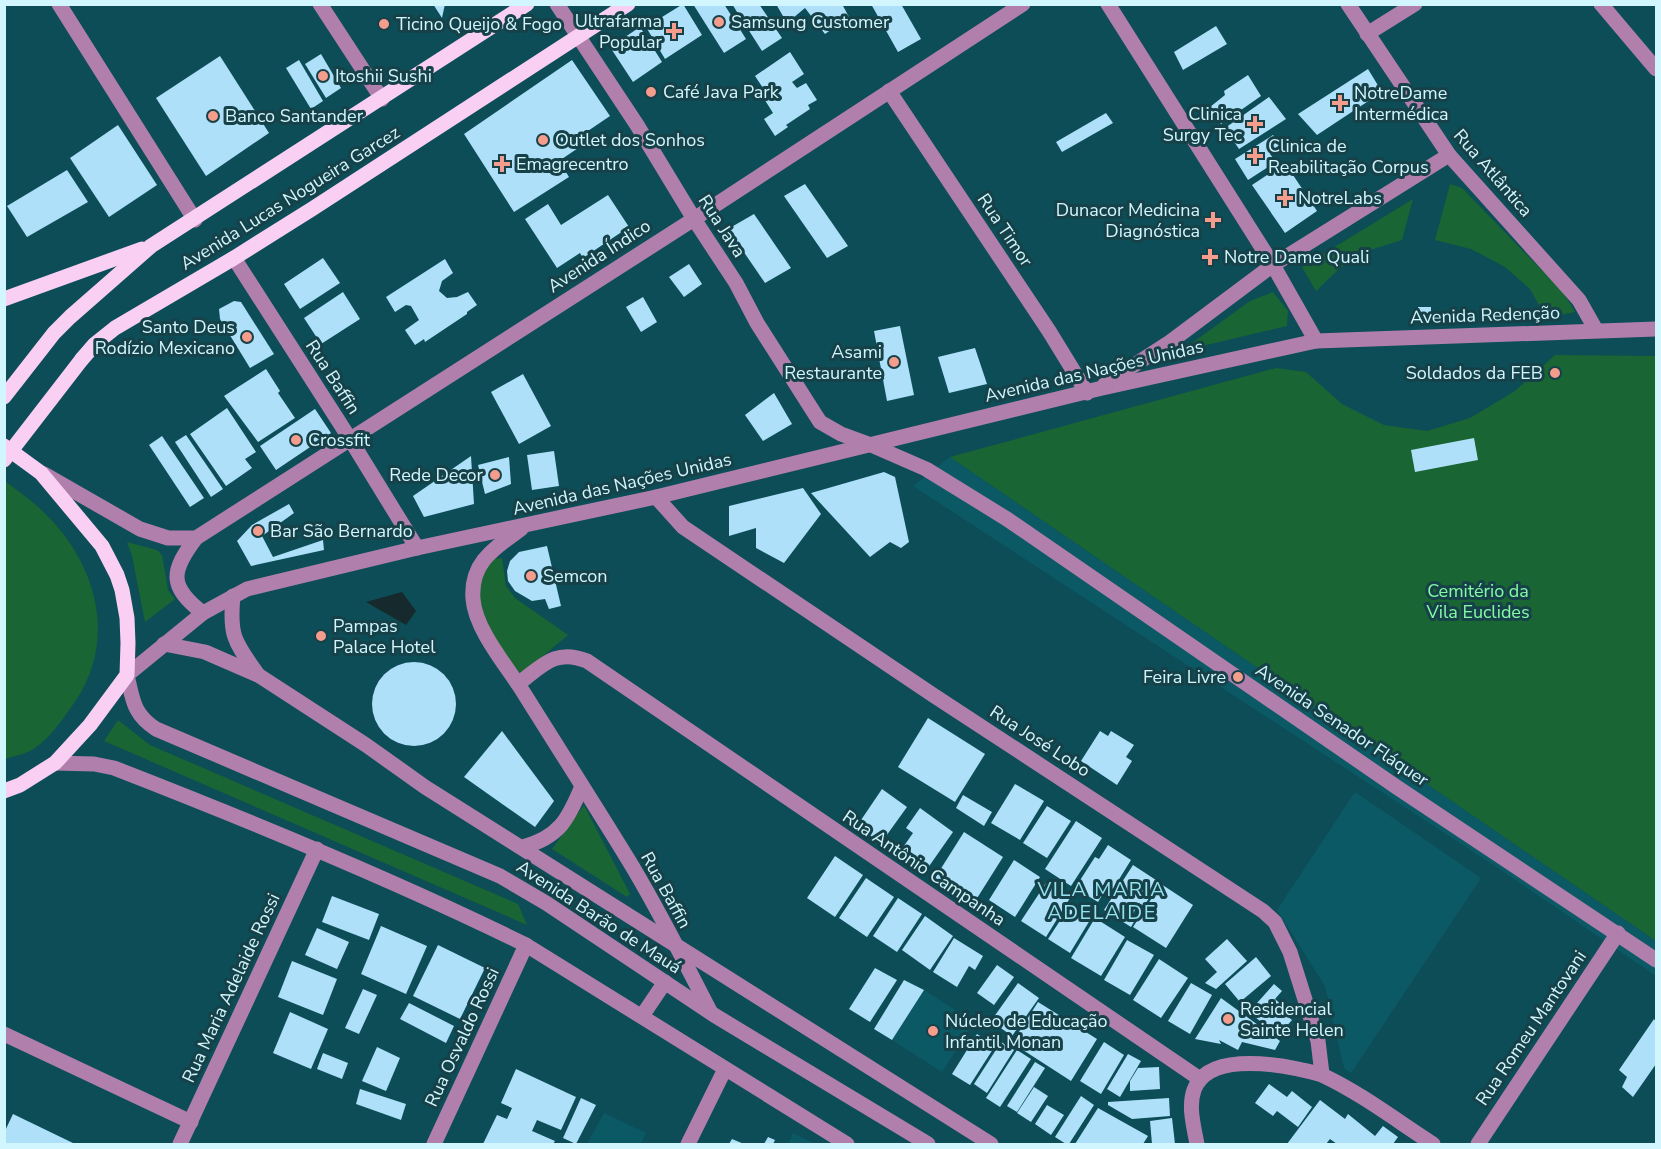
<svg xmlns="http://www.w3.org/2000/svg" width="1661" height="1149" font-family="'Nunito Sans',sans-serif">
  <rect width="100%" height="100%" fill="#0c4d57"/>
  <g fill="#0b5965">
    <path d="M950 457 1656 941V976L1498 868 913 486Z"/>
    <path d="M1355 792 1481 878 1351 1073 1344 1068 1325 986 1277 910Z"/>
    <path d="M924 990 974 1022 942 1072 892 1040Z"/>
    <path d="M604 1113 646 1133 641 1144H587Z"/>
    <path d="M793 1133 815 1144H788Z"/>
  </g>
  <g fill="#196533">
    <path d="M1450 184 1462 188 1563 292 1575 312 1546 318 1530 289 1505 267 1471 249 1435 240Z"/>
    <path d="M1413 199 1402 240 1370 250 1340 268 1316 291 1302 267Z"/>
    <path d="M1273 292 1288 311 1287 326 1181 351 1250 301Z"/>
    <path d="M1555 355 1656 356V941L950 457 1276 368 1306 372 1342 404 1384 425 1427 431 1470 418 1515 391Z"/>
    <path d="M5 481C15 489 27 497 37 506 95 557 120 637 74 703 62 720 51 737 35 748 27 754 14 756 5 759Z"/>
    <path d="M127 542 157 550 162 555 168 590 175 599 145 622 132 556Z"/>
    <path d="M502 558 506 586 515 598 568 635 517 678C507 660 480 622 478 603 477 587 483 571 492 559Z"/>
    <path d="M118 720 150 745 518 904 527 925 104 741Z"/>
    <path d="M584 805 630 894 627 897 552 849Z"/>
  </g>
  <path fill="#162a2e" d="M402 592 416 611 406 625 366 602Z"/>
  <g fill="#aee0fa">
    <path d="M433 4H445L442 18Z"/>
    <path d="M683 4 702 35 665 59 646 27Z"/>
    <path d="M693 4H724L746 39 724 53Z"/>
    <path d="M732 4H759L782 38 762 51Z"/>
    <path d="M776 4H842L849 17 825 34 805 8 787 23Z"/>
    <path d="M871 4H901L921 39 898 52Z"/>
    <path d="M1216 26 1227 44 1183 70 1174 52Z"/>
    <path d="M640 27 662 62 633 82 610 47Z"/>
    <path d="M790 52 804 74 792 82 797 88 806 83 817 100 808 105 810 109 786 125 788 127 775 136 764 119 773 113 761 94 765 91 755 76Z"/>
    <path d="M321 54 341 88 326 98 305 64Z"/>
    <path d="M220 56 269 133 206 176 156 98Z"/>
    <path d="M299 60 323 101 311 109 286 68Z"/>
    <path d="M572 60 610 116 579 137 584 144 559 161 569 177 514 212 464 134Z"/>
    <path d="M1368 69 1382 92 1317 135 1298 114Z"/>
    <path d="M1248 75 1261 96 1221 124 1210 107 1225 95 1224 91Z"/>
    <path d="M1269 97 1286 119 1239 149 1225 128Z"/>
    <path d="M1106 113 1113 123 1062 152 1056 142Z"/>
    <path d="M118 125 157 185 109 217 70 158Z"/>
    <path d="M1273 135 1282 146 1270 154 1276 162 1248 180 1235 159Z"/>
    <path d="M1285 163 1317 211 1285 233 1252 185Z"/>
    <path d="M67 170 88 202 27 237 7 206Z"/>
    <path d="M805 184 848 246 827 258 784 196Z"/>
    <path d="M608 195 629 227 583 258 580 253 557 268 525 219 548 204 561 225Z"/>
    <path d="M754 214 791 268 765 283 728 229Z"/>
    <path d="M323 258 340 283 300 309 284 284Z"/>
    <path d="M445 259 453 273 442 281 439 291 447 298 457 297 468 292 477 305 467 312V314L425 342 424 339 415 345 405 330 419 320 411 306 406 305 395 312 386 297Z"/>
    <path d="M689 264 702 284 684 297 669 277Z"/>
    <path d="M343 292 360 319 321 344 304 318Z"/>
    <path d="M643 297 657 322 641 332 626 307Z"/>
    <path d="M234 301 241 302 274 354 250 368 220 319 219 309Z"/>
    <path d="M1418 307H1431V315H1417Z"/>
    <path d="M900 326 914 395 887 401 874 331Z"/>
    <path d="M975 348 987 384 949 393 938 357Z"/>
    <path d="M266 369 280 391 278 393 295 418 258 442 224 396Z"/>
    <path d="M523 374 551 426 519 444 491 392Z"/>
    <path d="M774 393 792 424 763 441 745 415Z"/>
    <path d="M227 408 256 452 245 459 252 468 226 486 190 434Z"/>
    <path d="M315 409 331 433 276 470 260 446Z"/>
    <path d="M186 435 223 489 211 497 175 442Z"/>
    <path d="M162 436 204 498 190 507 149 445Z"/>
    <path d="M1474 438 1478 460 1415 472 1411 450Z"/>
    <path d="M554 451 559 486 532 490 527 455Z"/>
    <path d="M471 456 474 504 424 517 413 496Z"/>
    <path d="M509 457 511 484 485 494 478 465Z"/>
    <path d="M884 472 895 477 909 542 901 548 890 542 870 557 811 493Z"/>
    <path d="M803 488 821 514 784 563 756 548V528L729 536V506Z"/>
    <path d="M289 504 294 513 262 536 273 557 323 540 324 550 251 566 237 541 252 525Z"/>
    <path d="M547 546 561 606 549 609 545 599 532 601 515 591 508 581 507 571 510 561 519 552Z"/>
    <circle cx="414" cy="704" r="42"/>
    <path d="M928 718 985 754 955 802 898 767Z"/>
    <path d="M502 731 554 801 535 827 464 777Z"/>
    <path d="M1100 731 1108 736 1111 731 1134 745 1126 757 1132 761 1117 785 1081 761Z"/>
    <path d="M1015 784 1044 801 1020 840 991 823Z"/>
    <path d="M882 789 907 807 881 843 857 826Z"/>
    <path d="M963 795 992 812 984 826 956 808Z"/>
    <path d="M1047 806 1071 821 1047 858 1023 843Z"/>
    <path d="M920 808 953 832 925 872 899 853 913 833 906 828Z"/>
    <path d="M1076 821 1102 838 1071 886 1045 869Z"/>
    <path d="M964 832 1003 857 974 903 935 878Z"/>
    <path d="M1108 845 1131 860 1113 889 1108 886 1098 902 1075 888 1095 857 1099 859Z"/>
    <path d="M835 856 863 875 835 917 807 898Z"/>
    <path d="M1014 860 1040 877 1015 917 989 900Z"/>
    <path d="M1133 865 1159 882 1144 906 1139 903 1131 917 1135 920 1131 927 1104 910Z"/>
    <path d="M866 878 894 897 867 937 839 918Z"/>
    <path d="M1046 883 1070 898 1046 937 1021 921Z"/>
    <path d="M1161 884 1193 905 1166 948 1133 927Z"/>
    <path d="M332 896 379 914 369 940 322 922Z"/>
    <path d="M898 898 922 914 897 952 873 936Z"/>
    <path d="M1069 907 1090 920 1070 953 1048 939Z"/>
    <path d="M925 916 953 936 930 970 902 950Z"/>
    <path d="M1095 918 1125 937 1101 976 1071 958Z"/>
    <path d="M381 926 427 946 406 994 361 974Z"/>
    <path d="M317 928 349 942 337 969 305 955Z"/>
    <path d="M954 938 983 956 975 970 969 966 957 987 933 972Z"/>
    <path d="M1227 939 1247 961 1216 989 1205 983 1217 972 1205 959Z"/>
    <path d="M1127 940 1154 955 1130 995 1104 980Z"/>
    <path d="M438 945 485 968 460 1019 413 996Z"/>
    <path d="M1256 957 1271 976 1240 1002 1225 984Z"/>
    <path d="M1159 959 1188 978 1161 1018 1133 1000Z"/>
    <path d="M292 961 337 979 323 1015 278 997Z"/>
    <path d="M997 965 1014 977 994 1005 977 993Z"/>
    <path d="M875 968 897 980 870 1022 849 1009Z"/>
    <path d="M904 980 924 990 892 1040 874 1029Z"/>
    <path d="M1018 983 1039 998 1012 1036 991 1021Z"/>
    <path d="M1191 983 1212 995 1190 1034 1168 1021Z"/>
    <path d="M1274 984 1282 991 1275 999 1285 1008 1282 1012 1292 1020 1278 1036 1249 1012Z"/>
    <path d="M363 989 377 995 359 1034 345 1028Z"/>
    <path d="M1221 998 1280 1041 1275 1050 1242 1042 1238 1050 1219 1040 1221 1044 1195 1039Z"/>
    <path d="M1038 1002 1097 1039 1071 1081 1012 1043Z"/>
    <path d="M409 1003 454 1026 446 1043 400 1019Z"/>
    <path d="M290 1012 328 1029 311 1069 273 1053Z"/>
    <path d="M1654 1019 1656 1022V1064L1633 1097 1622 1087 1627 1077 1619 1070Z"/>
    <path d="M977 1034 995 1046 970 1085 952 1074Z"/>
    <path d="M1001 1042 1014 1050 987 1093 974 1084Z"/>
    <path d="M1104 1042 1124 1055 1101 1094 1080 1081Z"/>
    <path d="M377 1047 400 1058 386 1091 362 1081Z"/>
    <path d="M1017 1050 1031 1059 1000 1107 986 1098Z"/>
    <path d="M323 1053 348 1063 342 1079 317 1069Z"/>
    <path d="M1128 1054 1141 1061 1120 1097 1107 1089Z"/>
    <path d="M1035 1062 1045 1068 1017 1112 1007 1106Z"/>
    <path d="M1159 1067 1160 1089 1130 1091V1081L1138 1068Z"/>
    <path d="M516 1069 576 1097 561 1130 537 1120 532 1131 555 1141 553 1144H483L497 1115 507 1119 512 1108 501 1103Z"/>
    <path d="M1269 1084 1287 1097 1292 1091 1312 1107 1298 1127 1277 1111 1273 1116 1255 1103Z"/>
    <path d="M1034 1087 1048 1096 1031 1122 1017 1113Z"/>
    <path d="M360 1089 406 1104 401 1120 356 1104Z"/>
    <path d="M1081 1096 1094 1105 1069 1144H1066L1055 1137Z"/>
    <path d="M581 1098 596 1105 576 1144 563 1138Z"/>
    <path d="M1169 1098 1170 1116 1132 1119 1108 1105V1102Z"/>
    <path d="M1320 1100 1345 1119 1348 1114 1375 1136 1383 1126 1398 1137 1393 1144H1337L1330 1139 1326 1144H1287Z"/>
    <path d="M1047 1105 1064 1115 1051 1135 1035 1124Z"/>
    <path d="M1098 1108 1148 1136 1143 1144H1075Z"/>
    <path d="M13 1114 75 1144H4V1133Z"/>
    <path d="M1172 1118 1175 1144H1152L1150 1121Z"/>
    <path d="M768 1137 775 1140 773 1144H764Z"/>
    <path d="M732 1139 744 1144H729Z"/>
  </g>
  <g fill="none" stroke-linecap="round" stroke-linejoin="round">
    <g stroke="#b17fab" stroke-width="15">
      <path d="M59 4 195 220"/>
      <path d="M320 4 382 99"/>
      <path d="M557 4 637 125 694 219 736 283 757 323 820 422 841 434 871 445 926 469 1007 519 1398 788 1656 960"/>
      <path d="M1108 4 1273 265 1316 341"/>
      <path d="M1348 4 1449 155 1579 300 1596 330"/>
      <path d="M1601 4 1656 69"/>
      <path d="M1367 34 1415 4"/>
      <path d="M889 91 1049 331 1087 393"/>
      <path d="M234 258 350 439 417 548"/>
      <path d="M1105 384 1170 342 1273 265 1449 155"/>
      <path d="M44 474 140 529 168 538H196L694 219 1023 4"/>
      <path d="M656 497 683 527 933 695 1263 911 1275 922 1290 952 1318 1041 1322 1074"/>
      <path d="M521 529C495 548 470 562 473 599 475 628 504 663 520 687 555 743 591 799 626 856 657 906 683 959 710 1011"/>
      <path d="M196 538C171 571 168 586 203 613"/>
      <path d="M233 596C229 637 235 642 258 675"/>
      <path d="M164 644 205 652 258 675 366 745 425 787 991 1144"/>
      <path d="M518 684C542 666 555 648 587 661L1200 1079"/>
      <path d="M55 763 94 764 114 768C253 822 392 879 526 945L847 1144"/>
      <path d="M523 847C559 837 568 820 582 786"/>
      <path d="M642 1016 665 982"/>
      <path d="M4 1034 191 1122"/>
      <path d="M180 1144 317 849"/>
      <path d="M434 1144 526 945"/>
      <path d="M688 1144 725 1069"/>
      <path d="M928 1144 714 1015 546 903 500 876 156 729C133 714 133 700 127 675L203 613 247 589 417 548 656 497 1098 389 1316 341 1656 329"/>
      <path d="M1197 1144C1194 1127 1188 1107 1194 1090 1207 1054 1269 1063 1298 1069 1306 1071 1316 1072 1324 1076 1362 1094 1397 1121 1433 1144"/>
      <path d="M1478 1144 1618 933"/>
    </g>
    <g stroke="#f9cff3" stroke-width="15">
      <path d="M4 299 142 249"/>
      <path d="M82 359 95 344 115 328 234 258 312 209 628 4"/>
      <path d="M4 397 54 333 70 317 151 246 527 4"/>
      <path d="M4 446 41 473 102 546 117 575 122 590 127 618 128 643 127 675 90 725 55 763 20 785 4 791"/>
    </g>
    <path stroke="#f9cff3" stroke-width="15" d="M4 460 82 359"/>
  </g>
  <g fill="#f59d8d" stroke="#174148" stroke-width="2">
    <circle cx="719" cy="22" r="6"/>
    <circle cx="384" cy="24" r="6"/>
    <path d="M671 22h6v6h6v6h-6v6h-6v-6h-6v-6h6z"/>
    <circle cx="323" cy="76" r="6"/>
    <circle cx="651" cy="92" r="6"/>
    <path d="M1337 94h6v6h6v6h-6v6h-6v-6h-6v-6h6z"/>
    <circle cx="213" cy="116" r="6"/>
    <path d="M1252 115h6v6h6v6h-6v6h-6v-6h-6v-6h6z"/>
    <circle cx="543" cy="140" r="6"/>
    <path d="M1252 147h6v6h6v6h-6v6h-6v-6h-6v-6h6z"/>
    <path d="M499 155h6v6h6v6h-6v6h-6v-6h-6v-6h6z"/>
    <path d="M1282 189h6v6h6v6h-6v6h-6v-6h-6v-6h6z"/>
    <path d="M1210 211h6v6h6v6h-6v6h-6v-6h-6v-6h6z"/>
    <path d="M1207 248h6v6h6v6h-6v6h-6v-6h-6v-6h6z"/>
    <circle cx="247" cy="337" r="6"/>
    <circle cx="894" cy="362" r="6"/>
    <circle cx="1555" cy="373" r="6"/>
    <circle cx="296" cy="440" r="6"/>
    <circle cx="495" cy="475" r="6"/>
    <circle cx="258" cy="531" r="6"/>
    <circle cx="531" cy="576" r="6"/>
    <circle cx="321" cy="636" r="6"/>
    <circle cx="1238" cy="677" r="6"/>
    <circle cx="1228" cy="1019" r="6"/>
    <circle cx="933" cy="1031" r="6"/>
  </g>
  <g text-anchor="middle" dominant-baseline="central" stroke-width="6" stroke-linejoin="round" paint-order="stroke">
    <g font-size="18" fill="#d1f6fd" stroke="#174148" text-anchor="start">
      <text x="662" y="21" text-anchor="end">Ultrafarma<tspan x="662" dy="21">Popular</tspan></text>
      <text x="731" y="22">Samsung Customer</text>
      <text x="396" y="24">Ticino Queijo &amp; Fogo</text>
      <text x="335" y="76">Itoshii Sushi</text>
      <text x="663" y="92">Café Java Park</text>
      <text x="1354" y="93">NotreDame<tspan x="1354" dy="21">Intermédica</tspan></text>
      <text x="1242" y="114" text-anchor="end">Clinica<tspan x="1242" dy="21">Surgy Tec</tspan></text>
      <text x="225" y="116">Banco Santander</text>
      <text x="555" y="140">Outlet dos Sonhos</text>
      <text x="1268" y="146">Clinica de<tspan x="1268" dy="21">Reabilitação Corpus</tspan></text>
      <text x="516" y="164">Emagrecentro</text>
      <text x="1298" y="198">NotreLabs</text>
      <text x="1200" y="210" text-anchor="end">Dunacor Medicina<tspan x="1200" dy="21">Diagnóstica</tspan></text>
      <text x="1224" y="257">Notre Dame Quali</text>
      <text x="235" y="327" text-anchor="end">Santo Deus<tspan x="235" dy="21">Rodízio Mexicano</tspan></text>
      <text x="882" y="352" text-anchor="end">Asami<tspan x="882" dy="21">Restaurante</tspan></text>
      <text x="1543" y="373" text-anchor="end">Soldados da FEB</text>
      <text x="308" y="440">Crossfit</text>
      <text x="483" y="475" text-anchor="end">Rede Decor</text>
      <text x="270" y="531">Bar São Bernardo</text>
      <text x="543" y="576">Semcon</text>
      <text x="333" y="626">Pampas<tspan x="333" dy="21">Palace Hotel</tspan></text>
      <text x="1226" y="677" text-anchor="end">Feira Livre</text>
      <text x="1240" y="1009">Residencial<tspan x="1240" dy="21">Sainte Helen</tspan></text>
      <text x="945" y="1021">Núcleo de Educação<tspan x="945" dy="21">Infantil Monan</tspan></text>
    </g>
    <g font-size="18" fill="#d1f6fd" stroke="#174148">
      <text transform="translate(1493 173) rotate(49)">Rua Atlântica</text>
      <text transform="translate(290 198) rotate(-32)">Avenida Lucas Nogueira Garcez</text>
      <text transform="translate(722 226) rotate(57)">Rua Java</text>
      <text transform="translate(1005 230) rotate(56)">Rua Timor</text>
      <text transform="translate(599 256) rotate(-33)">Avenida Índico</text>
      <text transform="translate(1485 315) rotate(-2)">Avenida Redenção</text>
      <text transform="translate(1094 371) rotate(-13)">Avenida das Nações Unidas</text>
      <text transform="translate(333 377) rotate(57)">Rua Baffin</text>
      <text transform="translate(622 484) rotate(-13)">Avenida das Nações Unidas</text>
      <text transform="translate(1342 725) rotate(34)">Avenida Senador Fláquer</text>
      <text transform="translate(1040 741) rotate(33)">Rua José Lobo</text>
      <text transform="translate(924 868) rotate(34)">Rua Antônio Campanha</text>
      <text transform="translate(666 890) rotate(61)">Rua Baffin</text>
      <text transform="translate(599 917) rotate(33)">Avenida Barão de Mauá</text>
      <text transform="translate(231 988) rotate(-65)">Rua Maria Adelaide Rossi</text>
      <text transform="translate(1531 1028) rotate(-56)">Rua Romeu Mantovani</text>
      <text transform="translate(462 1037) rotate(-65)">Rua Osvaldo Rossi</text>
    </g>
    <g font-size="18" fill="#83faa3" stroke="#174148">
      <text x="1478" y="591">Cemitério da<tspan x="1478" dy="21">Vila Euclides</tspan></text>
    </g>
    <g font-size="20" letter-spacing="1.5" fill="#94e1f0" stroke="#174148">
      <text x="1102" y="889">VILA MARIA<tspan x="1102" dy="23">ADELAIDE</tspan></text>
    </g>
  </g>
  <rect width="1661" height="1149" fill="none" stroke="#d1f6fd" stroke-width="12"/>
</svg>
